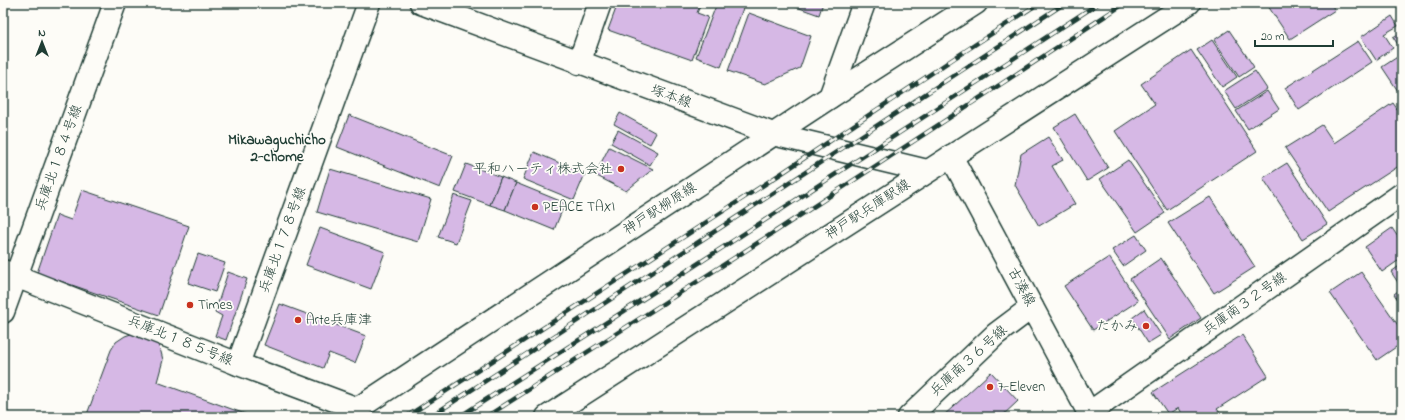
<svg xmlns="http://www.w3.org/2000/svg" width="1405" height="420" font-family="'Indie Flower','Klee One',sans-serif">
  <rect width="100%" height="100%" fill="#fdfcf7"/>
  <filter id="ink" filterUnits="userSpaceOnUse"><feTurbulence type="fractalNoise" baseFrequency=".025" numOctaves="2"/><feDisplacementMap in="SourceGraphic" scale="8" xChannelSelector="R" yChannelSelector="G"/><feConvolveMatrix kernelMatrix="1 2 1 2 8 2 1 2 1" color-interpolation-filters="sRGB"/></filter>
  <g filter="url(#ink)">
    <g fill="#d6b8e5" stroke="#1f3d34">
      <path d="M618 3H701L697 13 708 17 692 60 608 30Z"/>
      <path d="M717 3H745L721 67 696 57Z"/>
      <path d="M789 3H823L819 15 788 4Z"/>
      <path d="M1266 3H1330L1335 10 1290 39Z"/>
      <path d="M749 13 811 36 800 68 765 84 728 71Z"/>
      <path d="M1392 16 1398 26 1384 34 1393 48 1376 60 1361 37Z"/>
      <path d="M1229 30 1254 67 1239 77 1214 40Z"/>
      <path d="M1402 32V48L1401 49 1393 37Z"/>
      <path d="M1212 40 1237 77 1222 87 1197 50Z"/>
      <path d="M1358 41 1372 62 1299 110 1285 88Z"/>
      <path d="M1191 50 1257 151 1167 210 1115 131 1155 104 1141 84Z"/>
      <path d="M1402 54V97L1382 67Z"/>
      <path d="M1255 71 1267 89 1236 109 1224 91Z"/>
      <path d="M1267 91 1279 109 1248 129 1236 111Z"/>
      <path d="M1393 103 1402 116V164L1328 212 1285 148 1322 125 1334 143Z"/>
      <path d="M620 113 656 133 650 144 614 124Z"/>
      <path d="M1075 114 1108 168 1087 181 1054 127Z"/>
      <path d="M349 115 453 156 440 188 337 147Z"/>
      <path d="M618 130 658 152 650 165 611 143Z"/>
      <path d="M1048 137 1063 160 1052 166 1075 204 1039 226 1015 185 1021 154Z"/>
      <path d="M609 147 653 169 626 191 595 175Z"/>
      <path d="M534 152 585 174 574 200 523 179Z"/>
      <path d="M1128 160 1165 213 1137 232 1100 179Z"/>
      <path d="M1287 163 1327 224 1303 239 1263 178Z"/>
      <path d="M466 164 501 177 490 205 455 192Z"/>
      <path d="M330 169 431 199 418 242 317 212Z"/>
      <path d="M501 177 516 183 505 210 490 205Z"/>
      <path d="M516 183 565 203 554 230 505 210Z"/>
      <path d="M82 190 189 226 159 315 37 273 57 215 71 220Z"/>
      <path d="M454 195 472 201 456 243 438 237Z"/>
      <path d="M1210 197 1255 267 1214 293 1168 223Z"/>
      <path d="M320 228 385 252 371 289 306 265Z"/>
      <path d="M1392 228 1402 243V258L1382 272 1365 247Z"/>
      <path d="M1136 235 1146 250 1123 266 1112 250Z"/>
      <path d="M198 254 225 263 215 292 188 283Z"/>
      <path d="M1109 257 1138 301 1093 330 1064 286Z"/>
      <path d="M1161 258 1201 318 1170 339 1130 279Z"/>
      <path d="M1402 264V282L1399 284 1391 272Z"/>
      <path d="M228 272 247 279 226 340 215 336 222 316 215 312Z"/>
      <path d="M1361 272 1402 331V343L1377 360 1330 293Z"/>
      <path d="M1402 288V306L1394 294Z"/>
      <path d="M280 304 366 336 355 363 329 353 323 368 264 345Z"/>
      <path d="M1144 309 1161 335 1148 343 1132 318Z"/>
      <path d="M134 333 152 339 158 345 161 352 163 360 157 382 248 415 247 417H86L111 350 116 342 125 336Z"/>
      <path d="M1242 335 1268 376 1217 409 1221 414 1217 417H1183L1178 408 1168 414 1153 392Z"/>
      <path d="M991 372 1018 401 1001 417H942Z"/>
    </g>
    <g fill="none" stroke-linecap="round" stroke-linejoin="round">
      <g stroke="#1f3d34" stroke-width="25">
        <g id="minor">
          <path d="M579 63 600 3"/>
          <path d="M3 271 238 364 358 409"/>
          <path d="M3 312 115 3"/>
          <path d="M238 364 369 3"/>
          <path d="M1089 413 1402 194"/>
          <path d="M547 417 1189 3"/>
        </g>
      </g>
      <g stroke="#1f3d34" stroke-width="25">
        <g id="tertiary">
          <path d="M421 3 773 134 927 171"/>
          <path d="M830 97 864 3"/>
          <path d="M951 156 1091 417"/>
          <path d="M345 417 830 97 976 3"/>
          <path d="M909 417 996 334 1032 307"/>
        </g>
      </g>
      <use href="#minor" stroke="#fdfcf7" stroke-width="22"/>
      <use href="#tertiary" stroke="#fdfcf7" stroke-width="22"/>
      <g stroke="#1f3d34" stroke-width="4.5">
        <g id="rail">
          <path d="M406 417 782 173 956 57 1039 3"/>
          <path d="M430 417 1065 3"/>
          <path d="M459 417 685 272 1099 3"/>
          <path d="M486 417 770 235 1125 3"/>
        </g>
      </g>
      <use href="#rail" stroke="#fdfcf7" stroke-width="3" stroke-dasharray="9" stroke-linecap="butt"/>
    </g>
  </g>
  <g fill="#c8321e" stroke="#fdfcf7" stroke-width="1.5">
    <circle cx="621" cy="169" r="4"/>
    <circle cx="535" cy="207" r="4"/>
    <circle cx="190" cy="305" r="4"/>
    <circle cx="298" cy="320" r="4"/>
    <circle cx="1146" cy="326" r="4"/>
    <circle cx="990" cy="387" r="4"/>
  </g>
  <g text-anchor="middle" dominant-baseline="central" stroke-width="3.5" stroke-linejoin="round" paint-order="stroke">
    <g font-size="14" fill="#1f3d34" stroke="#fdfcf7">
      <text transform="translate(671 97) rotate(20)">塚本線</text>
      <text transform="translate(59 158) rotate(-70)">兵庫北１８４号線</text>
      <text transform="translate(660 209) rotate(-33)">神戸駅柳原線</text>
      <text transform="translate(868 210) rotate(-33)">神戸駅兵庫駅線</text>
      <text transform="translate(283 240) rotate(-70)">兵庫北１７８号線</text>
      <text transform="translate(1021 287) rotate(62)">古湊線</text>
      <text transform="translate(1245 304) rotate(-35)">兵庫南３２号線</text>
      <text transform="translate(180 341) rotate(22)">兵庫北１８５号線</text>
      <text transform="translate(969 361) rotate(-42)">兵庫南３６号線</text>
    </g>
    <g font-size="14" fill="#1f3d34" stroke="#fdfcf7" text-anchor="start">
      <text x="613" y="169" text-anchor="end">平和ハーティ株式会社</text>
      <text x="543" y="207">PEACE TAXI</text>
      <text x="198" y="305">Times</text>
      <text x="306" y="320">Arte兵庫津</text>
      <text x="1138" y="326" text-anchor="end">たかみ</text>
      <text x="998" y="387">7-Eleven</text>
    </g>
    <g font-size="15" font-weight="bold" fill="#1f3d34" stroke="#fdfcf7">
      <text x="277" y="140">Mikawaguchicho<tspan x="277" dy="17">2-chome</tspan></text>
    </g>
  </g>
  <rect width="1405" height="420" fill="none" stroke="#fdfcf7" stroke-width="16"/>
  <rect x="8" y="8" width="1389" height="404" fill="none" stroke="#1f3d34" stroke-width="1.5" filter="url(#ink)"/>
  <g transform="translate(42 42)" stroke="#fdfcf7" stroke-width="3" paint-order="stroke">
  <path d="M0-3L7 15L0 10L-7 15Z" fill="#1f3d34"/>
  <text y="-6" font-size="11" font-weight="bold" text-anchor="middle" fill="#1f3d34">N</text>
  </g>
  <path d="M1255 40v6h78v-6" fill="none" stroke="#1f3d34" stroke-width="2"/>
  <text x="1261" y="40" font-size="12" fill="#1f3d34" stroke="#fdfcf7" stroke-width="3" paint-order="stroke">20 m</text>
</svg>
